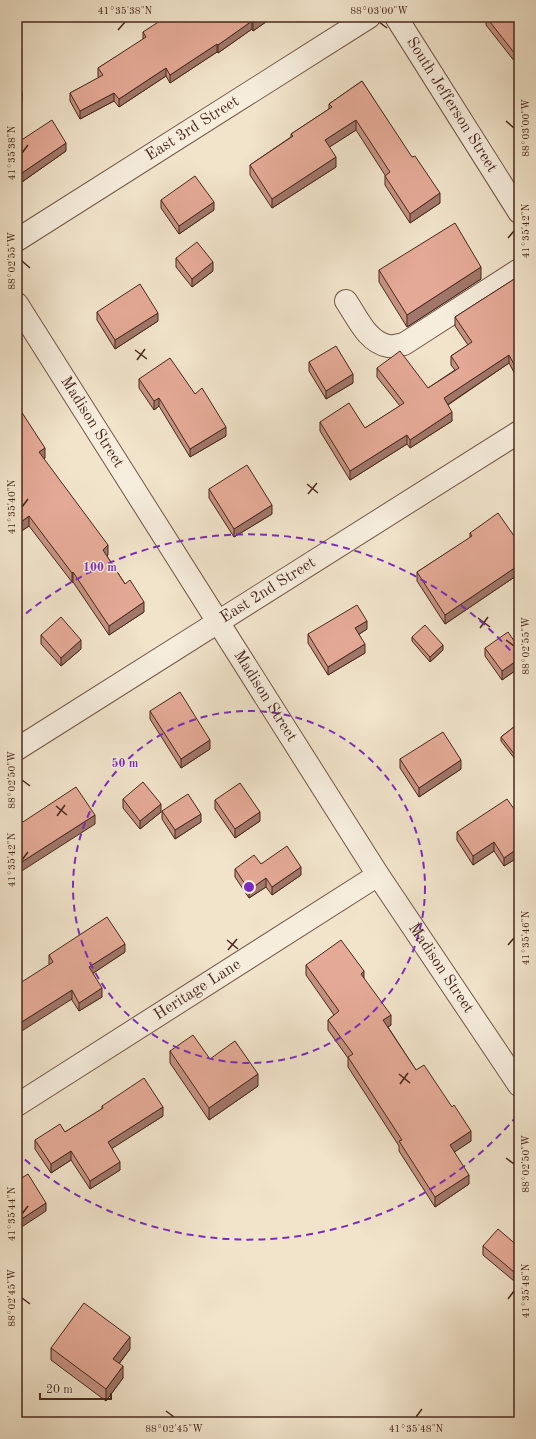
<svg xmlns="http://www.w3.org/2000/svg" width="536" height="1439" font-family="'Old Standard TT',serif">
  <rect width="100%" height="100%" fill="#f1e4cb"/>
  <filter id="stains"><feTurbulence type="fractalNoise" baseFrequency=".005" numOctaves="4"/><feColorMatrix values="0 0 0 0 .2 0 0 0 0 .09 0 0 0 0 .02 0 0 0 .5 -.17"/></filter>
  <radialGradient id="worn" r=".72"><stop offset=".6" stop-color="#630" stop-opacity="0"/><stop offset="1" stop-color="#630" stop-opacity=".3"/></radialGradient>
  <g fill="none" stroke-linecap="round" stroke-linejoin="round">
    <g stroke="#725748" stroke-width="24">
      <g id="minor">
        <path id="s1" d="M396 17 519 212"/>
        <path id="s2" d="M17 240 369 17"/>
        <path d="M346 301C357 317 367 342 388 346 393 347 399 345 404 344L519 270"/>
        <path id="s3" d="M17 304 378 875 519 1085"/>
        <path id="s4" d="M17 749 519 432"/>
        <path id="s5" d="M17 1105 378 875"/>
      </g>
    </g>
    <use href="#minor" stroke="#f6eddd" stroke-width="22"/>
  </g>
  <g fill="#c59282" stroke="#48281d">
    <path d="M273 17 253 31 252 29 218 53 217 52 170 83 166 76 119 107 114 101 80 119 70 101V93L99 78 98 77V68L143 40V32L175 21Z"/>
    <path d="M486 17H519V67L486 25Z"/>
    <path d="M362 81 440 203 410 223 385 185V175L356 130 329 147 336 167 272 208 250 175V165L291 137V134L329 109V104Z"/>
    <path d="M17 143 66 151 19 184 17 181Z"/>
    <path d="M161 200 214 210 179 234 161 208Z"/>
    <path d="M176 258 213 271 192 287 176 267Z"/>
    <path d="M379 270 481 279 407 327 379 282Z"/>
    <path d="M519 276V375L516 376 509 363 448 405 452 421 410 448 407 444 350 480 320 431V422L365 428 400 406 377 377V368L428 388 455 370 451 365V356L468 345 455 326V317Z"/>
    <path d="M97 312 158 321 115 349 97 320Z"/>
    <path d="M309 362 353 383 326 399 309 371Z"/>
    <path d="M139 379 195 394 226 436 190 457 159 406 154 410 139 388Z"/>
    <path d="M17 405 45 458 43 459 108 555 107 556 125 584 144 612 109 635 73 582H72L29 526 17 534Z"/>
    <path d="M209 489 272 514 234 537 209 498Z"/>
    <path d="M470 533 519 543V574L445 624 417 581V572L470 538Z"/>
    <path d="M367 629 359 634 365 653 328 675 308 643V634Z"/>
    <path d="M41 635 81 649 61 666 41 644Z"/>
    <path d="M412 637 443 650 430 662 412 641Z"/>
    <path d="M485 648H519V668L502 680 485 656Z"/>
    <path d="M150 711 210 749 181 768 150 719Z"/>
    <path d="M519 723V756L515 759 501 741V737Z"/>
    <path d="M400 759 461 769 419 797 400 768Z"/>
    <path d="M123 799 161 812 140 829 123 808Z"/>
    <path d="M215 800 260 821 235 838 215 809Z"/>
    <path d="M162 811 201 822 175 839 162 819Z"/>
    <path d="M519 816V860L517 858 504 866 494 851 473 865 457 840V832Z"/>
    <path d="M261 864 301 875 272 895 266 887 249 898 235 877V869Z"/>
    <path d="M125 952 93 973 102 997 79 1011 49 964V955Z"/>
    <path d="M306 965 364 979 391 1025 388 1027 416 1070 471 1141 454 1152 469 1184 435 1207 399 1151V1146L348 1067V1058L328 1030V1020L334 1015 306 975Z"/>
    <path d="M170 1051 210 1059 258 1086 209 1120 170 1063Z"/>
    <path d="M102 1106 163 1116 112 1148 120 1170 90 1189 71 1160 51 1173 35 1149V1140L65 1132 102 1109Z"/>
    <path d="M483 1246 519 1247V1275L514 1281 483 1255Z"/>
    <path d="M51 1348 130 1349 119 1364 123 1378 106 1401 51 1360Z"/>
  </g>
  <g fill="#a0776a" stroke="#48281d">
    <path d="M261 17H273L253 31V22Z"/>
    <path d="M252 21V29L218 53V45Z"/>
    <path d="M217 44V52L170 83V75Z"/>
    <path d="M166 68V76L119 107V99Z"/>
    <path d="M22 92V102L17 106V95Z"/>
    <path d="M114 93V101L80 119V111Z"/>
    <path d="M356 120V130L325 150V140Z"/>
    <path d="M66 143V151L19 184V175Z"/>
    <path d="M336 157V167L272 208V199Z"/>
    <path d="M440 193V203L410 223V214Z"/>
    <path d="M214 202V210L179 234V226Z"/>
    <path d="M213 262V271L192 287V279Z"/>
    <path d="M481 267V279L407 327V315Z"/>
    <path d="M158 313V321L115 349V340Z"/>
    <path d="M509 355V363L444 407V398Z"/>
    <path d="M519 366V375L516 376V368Z"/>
    <path d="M353 374V383L326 399V391Z"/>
    <path d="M159 398V406L154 410V401Z"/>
    <path d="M452 412V421L410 448V440Z"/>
    <path d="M226 427V436L190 457V449Z"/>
    <path d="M407 435V444L350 480V471Z"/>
    <path d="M45 448V458L39 462V452Z"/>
    <path d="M272 505V514L234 537V529Z"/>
    <path d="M29 516V526L17 534V525Z"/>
    <path d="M108 545V555L103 559V550Z"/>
    <path d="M519 565V574L445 624V615Z"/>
    <path d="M73 572V582H72V573Z"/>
    <path d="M144 602V612L109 635V626Z"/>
    <path d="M367 621V629L355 637V628Z"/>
    <path d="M81 640V649L61 666V658Z"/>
    <path d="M365 644V653L328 675V667Z"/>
    <path d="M443 645V650L430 662V657Z"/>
    <path d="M519 659V668L502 680V671Z"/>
    <path d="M210 740V749L181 768V759Z"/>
    <path d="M519 752V756L515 759V755Z"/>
    <path d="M461 760V769L419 797V788Z"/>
    <path d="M161 804V812L140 829V821Z"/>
    <path d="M260 812V821L235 838V829Z"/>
    <path d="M201 814V822L175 839V830Z"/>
    <path d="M95 815V824L17 874V865Z"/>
    <path d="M494 842V851L473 865V856Z"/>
    <path d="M517 849V858L504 866V858Z"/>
    <path d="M301 867V875L272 895V887Z"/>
    <path d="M266 878V887L249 898V890Z"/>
    <path d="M125 944V952L89 976V967Z"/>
    <path d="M364 971V981L361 974Z"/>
    <path d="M102 988V997L79 1011V1003Z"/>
    <path d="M72 990V999L17 1034V1025Z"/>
    <path d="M391 1015V1025L383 1030V1020Z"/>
    <path d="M258 1074V1086L209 1120V1108Z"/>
    <path d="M163 1107V1116L108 1151V1142Z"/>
    <path d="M471 1131V1141L450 1155V1145Z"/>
    <path d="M71 1151V1160L51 1173V1164Z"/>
    <path d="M120 1162V1170L90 1189V1181Z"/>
    <path d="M469 1175V1184L435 1207V1197Z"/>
    <path d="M46 1203V1211L17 1230V1222Z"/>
    <path d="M519 1267V1275L514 1281V1272Z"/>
    <path d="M130 1337V1349L113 1371V1359Z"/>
    <path d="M123 1366V1378L106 1401V1389Z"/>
  </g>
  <g fill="#e5aa97" stroke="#48281d">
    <path d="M166 17H173L175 21 181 17H261L253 22 252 21 218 45 217 44 170 75 166 68 119 99 114 93 80 111 70 93 103 75 98 68 146 37 143 32Z"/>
    <path d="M486 17H519V59Z"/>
    <path d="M362 81 412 157 415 156 440 193 410 214 385 176 390 172 356 120 325 140 336 157 272 199 250 165 293 136 291 134 332 107 329 104Z"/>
    <path d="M17 85 22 92 17 95Z"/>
    <path d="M52 120 66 143 19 175 17 173V143Z"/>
    <path d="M195 176 214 202 179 226 161 200Z"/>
    <path d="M455 223 481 267 407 315 379 270Z"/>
    <path d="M197 242 213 262 192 279 176 258Z"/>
    <path d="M519 276V366L516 368 509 355 444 398 452 412 410 440 407 435 350 471 320 422 349 403 365 428 404 403 377 368 400 351 428 388 459 368 451 356 472 342 455 317Z"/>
    <path d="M140 284 158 313 115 340 97 312Z"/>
    <path d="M336 346 353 374 326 391 309 362Z"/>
    <path d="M170 358 195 394 202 388 226 427 190 449 159 398 154 401 139 379Z"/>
    <path d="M17 405 45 448 39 452 108 545 103 550 125 584 130 580 144 602 109 626 73 572 72 573 29 516 17 525Z"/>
    <path d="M247 465 272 505 234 529 209 489Z"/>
    <path d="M498 513 519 543V565L445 615 417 572 472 536 470 533Z"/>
    <path d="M357 605 367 621 355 628 365 644 328 667 308 634Z"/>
    <path d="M61 617 81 640 61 658 41 635Z"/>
    <path d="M425 625 443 645 430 657 412 637Z"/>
    <path d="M508 632 519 648V659L502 671 485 648Z"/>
    <path d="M180 692 210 740 181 759 150 711Z"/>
    <path d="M519 723V752L515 755 501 737Z"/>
    <path d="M443 732 461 760 419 788 400 759Z"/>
    <path d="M143 782 161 804 140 821 123 799Z"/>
    <path d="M240 783 260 812 235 829 215 800Z"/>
    <path d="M76 787 95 815 17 865V825L22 821 23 822Z"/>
    <path d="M188 794 201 814 175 830 162 811Z"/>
    <path d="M507 799 519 816V851L517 849 504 858 494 842 473 856 457 832Z"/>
    <path d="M287 846 301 867 272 887 266 878 249 890 235 869 254 855 261 864Z"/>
    <path d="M107 917 125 944 89 967 102 988 79 1003 72 990 17 1025V985L53 962 49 955Z"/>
    <path d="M341 940 364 971 361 974 391 1015 383 1020 416 1070 424 1065 452 1107 454 1105 471 1131 450 1145 469 1175 435 1197 399 1141 402 1140 348 1057 353 1054 328 1020 339 1011 306 965Z"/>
    <path d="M193 1035 210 1059 235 1041 258 1074 209 1108 170 1051Z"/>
    <path d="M144 1078 163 1107 108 1142 120 1162 90 1181 71 1151 51 1164 35 1140 60 1124 65 1132 103 1108 102 1106Z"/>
    <path d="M28 1174 46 1203 17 1222V1181Z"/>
    <path d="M498 1229 519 1247V1267L514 1272 483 1246Z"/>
    <path d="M84 1303 130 1337 113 1359 123 1366 106 1389 51 1348Z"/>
  </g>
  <path fill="none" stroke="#48281d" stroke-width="1.5" d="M379 22 387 28M118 30 125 22M506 121 514 128M22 153 28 145M508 238 514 231M22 261 30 268M135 350 147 359M137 360 145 349M307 484 318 493M308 494 317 483M22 507 28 499M478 618 490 627M480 628 488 617M506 640 514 646M22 780 30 786M56 806 67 815M57 816 65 805M22 860 28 852M227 940 238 949M508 945 514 938M228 950 237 939M399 1074 410 1083M400 1084 408 1073M506 1158 514 1164M22 1214 28 1206M22 1298 30 1304M508 1299 514 1291M166 1411 174 1417M416 1417 422 1409"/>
  <g fill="none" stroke="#7b2cbf" stroke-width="2" stroke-dasharray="7 5">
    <circle cx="249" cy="887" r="176"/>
    <path d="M517 1116A353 353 0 0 1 17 1153M17 621A353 353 0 0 1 517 658"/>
  </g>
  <g text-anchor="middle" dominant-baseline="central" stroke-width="3" stroke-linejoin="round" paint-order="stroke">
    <g font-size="16" fill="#48281d" stroke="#f6eddd">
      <text stroke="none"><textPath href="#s1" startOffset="104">South Jefferson Street</textPath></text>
      <text stroke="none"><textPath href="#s2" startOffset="208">East 3rd Street</textPath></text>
      <text stroke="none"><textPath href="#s3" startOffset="140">Madison Street</textPath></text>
      <text stroke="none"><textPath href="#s4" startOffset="297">East 2nd Street</textPath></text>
      <text stroke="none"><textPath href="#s3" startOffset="464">Madison Street</textPath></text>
      <text stroke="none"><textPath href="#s3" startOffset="788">Madison Street</textPath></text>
      <text stroke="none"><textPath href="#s5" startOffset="214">Heritage Lane</textPath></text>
    </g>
  </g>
  <circle cx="249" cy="887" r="6" fill="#7b2cbf" stroke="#f6eddd" stroke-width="2"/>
  <g font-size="12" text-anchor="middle" font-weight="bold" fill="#7b2cbf" stroke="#f6eddd" stroke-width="3" stroke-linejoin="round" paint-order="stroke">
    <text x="100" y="571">100 m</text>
    <text x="125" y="767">50 m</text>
  </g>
  <rect width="536" height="1439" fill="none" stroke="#f1e4cb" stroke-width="44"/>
  <path d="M40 1393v6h71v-6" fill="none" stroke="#48281d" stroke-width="2"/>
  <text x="46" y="1393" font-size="12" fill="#48281d" stroke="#f6eddd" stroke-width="3" paint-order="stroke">20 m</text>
  <rect x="22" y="22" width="492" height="1395" fill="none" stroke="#48281d" stroke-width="1.5"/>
  <g font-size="10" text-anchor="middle" fill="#48281d">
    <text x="125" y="14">41°35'38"N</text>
    <text x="379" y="14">88°03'00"W</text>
    <text transform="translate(525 128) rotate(-90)" y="4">88°03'00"W</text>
    <text transform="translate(11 153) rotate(-90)" y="4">41°35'38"N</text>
    <text transform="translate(525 231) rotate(-90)" y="4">41°35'42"N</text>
    <text transform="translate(11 261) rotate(-90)" y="4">88°02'55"W</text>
    <text transform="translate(11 507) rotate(-90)" y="4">41°35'40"N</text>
    <text transform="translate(525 646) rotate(-90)" y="4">88°02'55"W</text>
    <text transform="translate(11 780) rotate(-90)" y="4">88°02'50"W</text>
    <text transform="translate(11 860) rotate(-90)" y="4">41°35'42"N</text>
    <text transform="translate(525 938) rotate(-90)" y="4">41°35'46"N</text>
    <text transform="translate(525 1164) rotate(-90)" y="4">88°02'50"W</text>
    <text transform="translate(11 1214) rotate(-90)" y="4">41°35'44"N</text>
    <text transform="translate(525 1291) rotate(-90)" y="4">41°35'48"N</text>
    <text transform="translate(11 1298) rotate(-90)" y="4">88°02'45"W</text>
    <text x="174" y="1432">88°02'45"W</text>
    <text x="416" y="1432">41°35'48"N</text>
  </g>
  <rect width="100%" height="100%" filter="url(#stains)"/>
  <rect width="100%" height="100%" fill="url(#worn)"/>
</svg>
